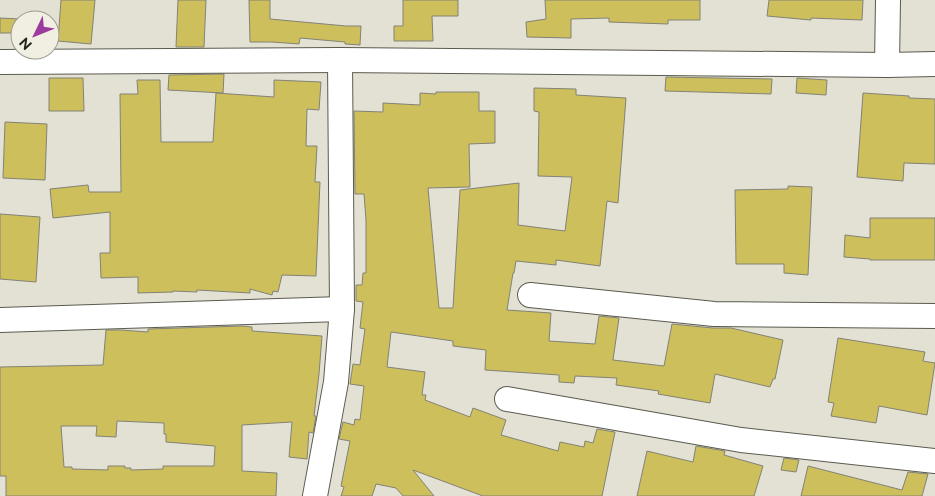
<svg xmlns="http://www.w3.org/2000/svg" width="935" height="496" font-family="Raleway,sans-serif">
  <rect width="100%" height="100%" fill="#e3e1d4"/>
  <g fill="#cdbf5b" stroke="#838276" fill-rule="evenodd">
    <path d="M61 0H95L91 44 58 41Z"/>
    <path d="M178 0H206L204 47H176Z"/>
    <path d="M249 0H270V19L346 26H361L360 45 345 44V42L300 38 299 44 272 42H250Z"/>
    <path d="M403 0H458V16H432L433 41H394V26H403Z"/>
    <path d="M545 0H700V20H668V24L609 22V18L571 19V38L527 37 526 22 546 19Z"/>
    <path d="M769 0H863L862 20 811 18V20L767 16Z"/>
    <path d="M0 18 20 19V33H0Z"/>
    <path d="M224 74 223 93 168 90 169 75Z"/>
    <path d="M666 77 772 79 771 94 665 91Z"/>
    <path d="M49 78H83L84 111H49Z"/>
    <path d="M797 78 827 80 826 95 796 93Z"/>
    <path d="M137 80H160L161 142H213L216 93 274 97V80L321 82 319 110 307 109 306 146H317L315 182H320L316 276 282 275 278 292 273 291 272 295 250 289V293L197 290V292L173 291V292L138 293V277L101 278 100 253H110V212L53 218 50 189 88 185 89 192H121L120 94H138Z"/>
    <path d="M534 88 576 89V95L626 98 618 203 607 201 600 266 556 260V265L516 261 514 273H513L507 310 551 313 549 341 595 344 599 316 619 318 613 360 664 366 672 324 713 328H731L783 340 775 379H773L770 387 715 374 710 403 658 394 659 391 616 385 617 378 575 376 574 383 559 382V375L485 370 486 350 453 346V341L391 332 387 367 425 372 422 395H426L425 400 470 417 473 408 506 420 501 435 558 451 560 442 584 447 585 441 593 443 597 429 615 432 602 496H483L413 470 434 496H403L396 488 376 484 372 496H341L344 487 341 486 350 441 339 439 343 422 354 425 355 419 360 420 364 386 350 384 353 364 360 365 365 329 360 328 363 302 356 301V285H362L363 273H366V220L364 194H355L354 111 383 112V103L420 105V93L436 94V92H479V111H495V143L469 144 470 187 428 188 439 308H453L460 190 519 183 518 225 565 231 572 177 538 176 539 112 534 111Z"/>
    <path d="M863 93 909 96V98L935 99V164L904 163 903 181 857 177Z"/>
    <path d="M5 122 47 124 45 180 3 178Z"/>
    <path d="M788 186 812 187 808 275 784 273V264H736L735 190 788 189Z"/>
    <path d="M0 214 40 217 36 282 0 279Z"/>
    <path d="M870 218H935V260H870V259L844 257 845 235 870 238Z"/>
    <path d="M242 326 252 327V331L322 336 319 374 314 416H316L313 433 309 432 307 459 289 457 292 422 242 425V471L277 473 276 496H6V476H0V367L103 365 106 330H121L148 332V329ZM117 421 164 423V434H166V442L215 446 214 466H163V469L131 470V468H125V466H108V470L72 469V467H64L61 426H97L96 436 116 437Z"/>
    <path d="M838 338 925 352 923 361 935 363 927 415 879 406 876 423 831 416 834 403 828 402Z"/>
    <path d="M696 446 725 451 724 455 763 466 754 496H637L647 451 693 462Z"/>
    <path d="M784 458 799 460 796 472 781 470Z"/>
    <path d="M808 466 902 490 908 472 928 474 922 496H801Z"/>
  </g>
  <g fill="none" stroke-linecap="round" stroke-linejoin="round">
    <g stroke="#5b5a4f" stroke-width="26">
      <g id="minor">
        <path d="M0 62 340 60 887 65 935 64"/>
        <path d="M887 65 888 0"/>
        <path d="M530 295 714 314 935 316"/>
        <path d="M0 320 342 309"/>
        <path d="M507 399 741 440 935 461"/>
        <path d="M315 496 336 382 342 309 340 60"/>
      </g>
    </g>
    <use href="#minor" stroke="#fff" stroke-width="24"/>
  </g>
  <g transform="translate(35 35) rotate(227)"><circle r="24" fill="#f0efe1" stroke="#9e9d93"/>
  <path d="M0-4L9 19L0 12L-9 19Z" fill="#9d3aa0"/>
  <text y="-8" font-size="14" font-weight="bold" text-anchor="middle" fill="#23231e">N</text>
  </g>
</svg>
